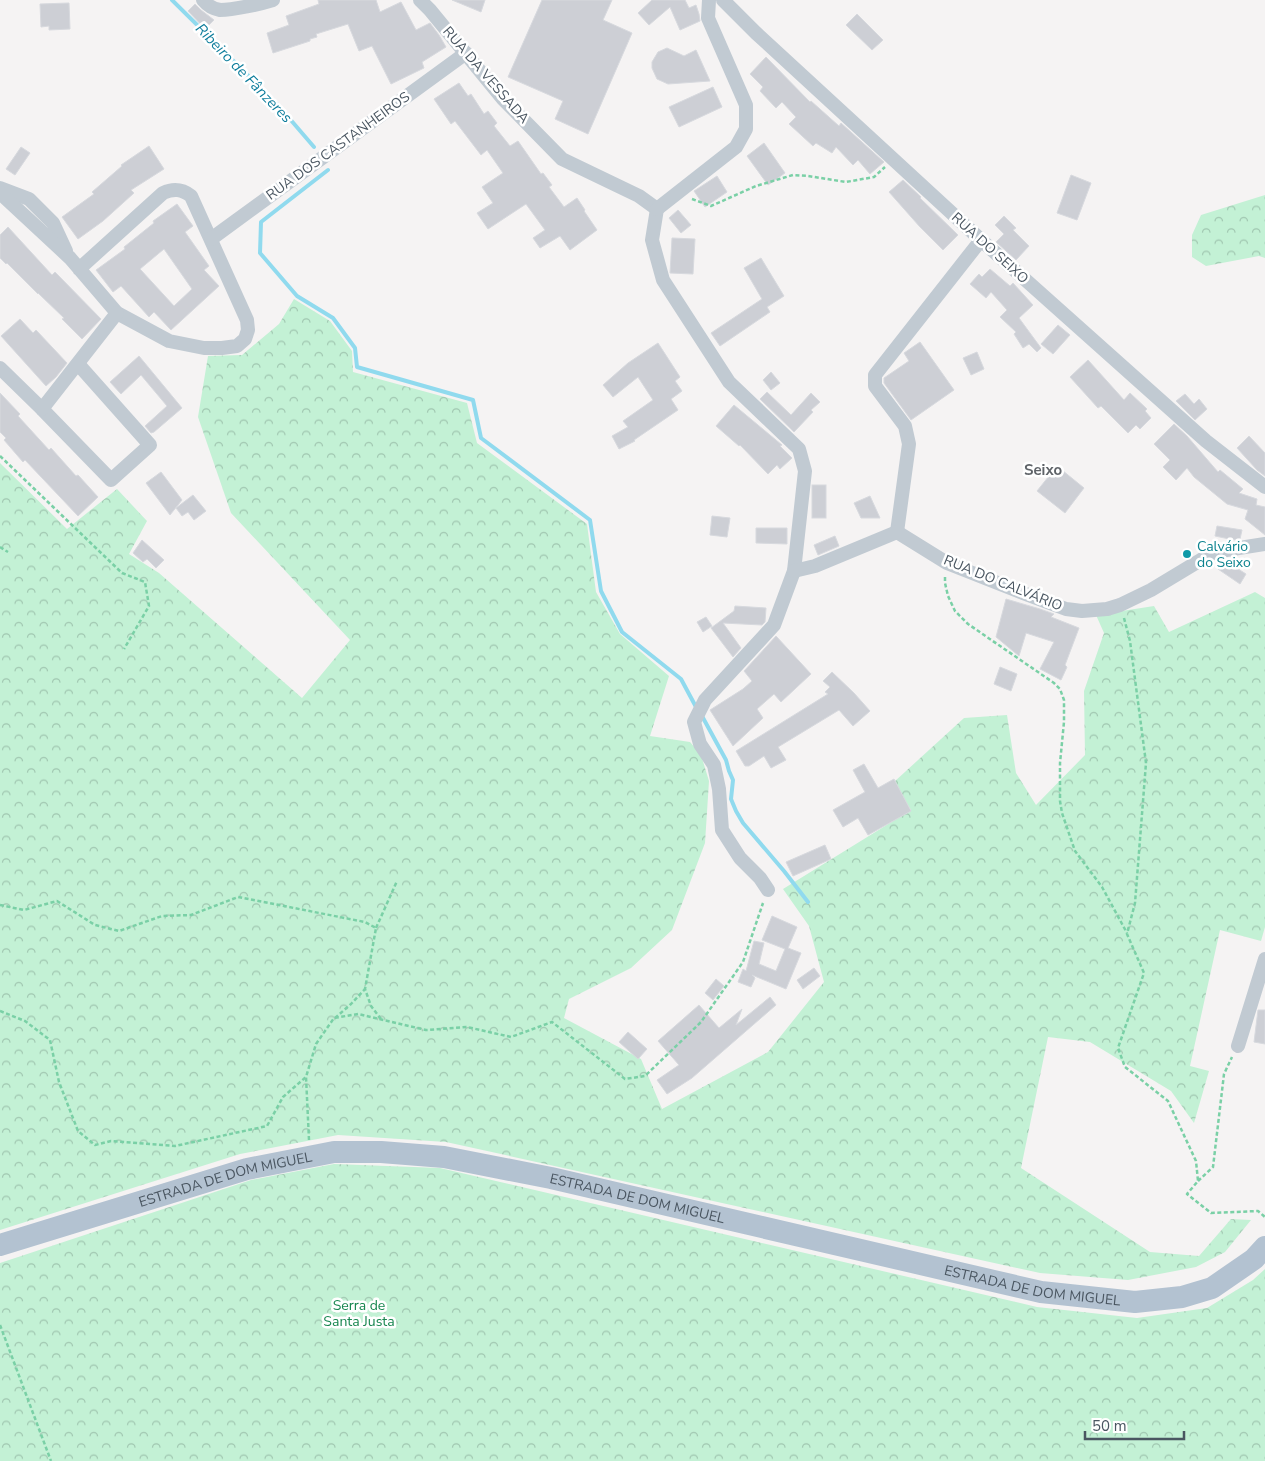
<svg xmlns="http://www.w3.org/2000/svg" width="1265" height="1461" font-family="'Nunito Sans',sans-serif">
  <defs>
    <pattern id="forest-crowns" width="20" height="18" patternUnits="userSpaceOnUse" patternTransform="scale(1.25)"><rect width="20" height="18" fill="#c3f1d5"/><path d="M2 6a3 3 0 1 1 6 0M12 15a3 3 0 1 1 6 0" fill="none" stroke="#a0c6b0"/></pattern>
  </defs>
  <rect width="100%" height="100%" fill="#f5f3f3"/>
  <g fill="url(#forest-crowns)">
    <path d="M1265 195V258L1259 256 1206 266 1192 257V235L1201 215Z"/>
    <path d="M294 299 330 321 352 351 353 372 467 403 477 443 587 524 596 592 620 634 669 676 650 736 690 742 701 755 709 781 705 843 672 930 631 968 569 999 564 1018 641 1059 662 1109 768 1052 824 982 809 926 783 889 911 810 894 782 964 718 1007 715 1016 773 1036 805 1085 755 1084 691 1104 633 1096 615 1154 606 1169 632 1255 592 1265 598V927L1261 941 1220 930 1190 1066 1209 1071 1194 1123 1171 1091 1090 1042 1048 1037 1021 1168 1150 1252 1199 1256 1231 1219 1251 1220 1225 1252 1196 1267 1128 1280 1040 1273 446 1142 338 1135 240 1154 0 1230V463L67 529 117 489 147 521 129 554 159 573 302 698 350 640 231 513 198 417 208 356 242 355 279 324Z"/>
    <path d="M334 1164 440 1168 1037 1307 1137 1318 1207 1308 1253 1280 1265 1269V1461H0V1263L251 1180Z"/>
  </g>
  <g fill="none" stroke-linecap="round" stroke-linejoin="round">
    <g stroke="#90daee" stroke-width="4">
      <path d="M172 0 277 104 314 147"/>
      <path d="M328 170 261 222 260 253 297 296 333 318 355 348 357 367 473 400 481 438 590 520 601 591 622 632 681 679 696 707"/>
      <path d="M702 716 726 760 729 771 733 780 731 799 736 811 743 823 784 871 808 902"/>
    </g>
  </g>
  <g fill="#cdcfd5" stroke="#d7d9de" fill-rule="evenodd">
    <path d="M318 0H376L380 12 401 2 416 30 430 23 439 35 446 47 422 62 424 68 391 84 372 46 359 51 348 24 316 34 317 37 310 39V41L273 53 267 33 289 25 286 16 319 4Z"/>
    <path d="M452 0H485L481 12Z"/>
    <path d="M542 0H612L603 20 632 33 588 134 555 119 563 101 508 77Z"/>
    <path d="M652 0H685L689 8 696 5 699 14 700 21 680 30 670 7 649 25 638 13Z"/>
    <path d="M69 3 70 29 49 30V26L41 27 40 4Z"/>
    <path d="M195 4 201 10 214 20 205 29 188 11Z"/>
    <path d="M857 14 883 40 872 50 846 25Z"/>
    <path d="M667 48 684 56 696 50 710 81 668 84 657 79 652 68V62L658 52Z"/>
    <path d="M766 57 810 102 811 101 839 126 841 123 884 162 870 174 858 160 853 165 836 147 832 153 816 143 813 146 789 124 796 117 782 102 776 108 760 91 763 87 750 74Z"/>
    <path d="M459 83 468 96 471 94 484 114 488 111 497 123 494 126 510 146 518 141 541 174 543 173 552 185 549 187 564 207 577 198 585 210 584 211 597 230 570 250 560 236 540 248 533 238 545 230 526 204 488 229 477 213 493 203 482 187 503 173 487 150 481 155 455 121 451 124 434 99Z"/>
    <path d="M713 87 722 107 679 127 669 107Z"/>
    <path d="M764 143 785 173 768 185 747 156Z"/>
    <path d="M149 146 164 169 131 190 134 193 103 221 78 239 62 217 94 194 92 192 122 166 121 165Z"/>
    <path d="M21 147 30 153 15 175 6 169Z"/>
    <path d="M1071 175 1091 183 1077 220 1057 213Z"/>
    <path d="M717 176 727 192 705 207 694 191Z"/>
    <path d="M903 180 921 197 920 198 958 235 943 250 920 227 889 192Z"/>
    <path d="M177 204 193 226 185 232 209 266 204 270 219 286 171 330 154 312 149 317 121 286 113 292 96 270 125 249 124 247 154 223 153 221ZM164 249 192 289 174 306 140 269Z"/>
    <path d="M678 210 691 225 681 233 669 218Z"/>
    <path d="M1004 216 1016 228 1013 230 1029 246 1016 260 996 242 1004 234 995 225Z"/>
    <path d="M8 227 52 275 55 272 101 319 82 339 62 319 64 318 38 293V294L7 263 6 264 0 258V235Z"/>
    <path d="M672 238 695 239 693 274 670 273Z"/>
    <path d="M761 258 784 296 767 307 770 312 720 346 711 333 762 299 744 268Z"/>
    <path d="M990 269 1010 286 1013 283 1033 305 1019 318 1041 348 1037 352 1029 344 1023 348 1014 334 1016 332 1000 317 1007 310 991 292 986 298 970 284 979 274 982 277Z"/>
    <path d="M20 319 33 333 36 330 67 363 56 377 46 386 1 336Z"/>
    <path d="M1058 325 1070 335 1053 354 1041 344Z"/>
    <path d="M920 342 954 390 911 420 884 383V378L909 361 904 353Z"/>
    <path d="M658 343 680 377 675 381 682 391 671 399 678 410 634 440 635 441 619 449 612 436 628 427 623 421 653 400 638 377 613 397 603 385 628 363Z"/>
    <path d="M977 352 984 369 971 375 963 358Z"/>
    <path d="M139 356 182 408 154 432 151 433 145 426 167 406 141 375 121 394 110 382Z"/>
    <path d="M1088 360 1124 400 1130 393 1147 409 1145 411 1151 418 1140 429 1136 425 1128 433 1101 406 1098 408 1070 377Z"/>
    <path d="M771 372 780 383 771 390 763 380Z"/>
    <path d="M767 392 791 415 811 393 820 402 811 410 813 412 794 432 760 399Z"/>
    <path d="M0 393 20 414 18 416 49 450 51 448 76 476 78 475 98 497 78 516 25 460 23 462 4 440 6 438 0 432Z"/>
    <path d="M1185 394 1194 404 1199 399 1207 409 1195 420 1176 401Z"/>
    <path d="M734 405 782 445 780 446 792 458 780 469 777 465 768 474 740 445 739 446 716 426Z"/>
    <path d="M1174 424 1187 436 1218 472 1220 470 1243 489 1239 493 1257 499 1256 505 1265 507V535L1245 519 1248 510 1227 504 1194 477 1187 468 1176 480 1163 467 1170 460 1154 444Z"/>
    <path d="M1249 436 1265 453V476L1257 470 1237 448Z"/>
    <path d="M1057 466 1084 488 1065 513 1037 491Z"/>
    <path d="M161 472 182 500 170 515 146 483Z"/>
    <rect x="812" y="485" width="14" height="33"/>
    <path d="M193 495 206 511 194 520 188 512 182 516 176 508Z"/>
    <path d="M870 496 880 518H861L854 503Z"/>
    <path d="M712 516 730 518 727 537 710 535Z"/>
    <path d="M1217 526 1242 530 1240 539 1234 540 1215 536Z"/>
    <path d="M756 528H787V544L756 543Z"/>
    <path d="M835 536 839 546 818 555 814 545Z"/>
    <path d="M142 540 164 560 156 568 147 559 143 562 133 553Z"/>
    <path d="M1224 560 1246 574 1240 584 1218 569Z"/>
    <path d="M1006 599 1040 609 1054 614 1051 617 1079 628 1065 665 1067 667 1061 680 1040 669 1054 642 1026 633 1019 656 996 637Z"/>
    <path d="M735 606 766 608 765 622 762 625 723 623 741 648 733 657 711 628 734 611Z"/>
    <path d="M706 617 712 626 703 632 697 622Z"/>
    <path d="M776 636 811 674 781 702 774 694 757 709 763 718 733 746 710 710 743 689 752 681 744 671Z"/>
    <path d="M1000 667 1017 674 1011 691 994 684Z"/>
    <path d="M832 672 854 693 870 711 853 726 839 710 778 747 786 760 771 768 764 756 749 766H745L736 751 828 694 825 692 830 687 823 681Z"/>
    <path d="M864 764 878 788 894 779 911 811 868 835 858 818 843 827 833 810 865 792 853 770Z"/>
    <path d="M825 845 831 859 793 876 786 862Z"/>
    <path d="M772 916 797 927 788 948 801 953 786 989 752 975 755 978 751 987 738 982 743 969 746 971 754 941 764 943 759 964 776 971 785 949 762 940Z"/>
    <path d="M814 968 820 976 803 989 797 980Z"/>
    <path d="M716 979 724 986 713 1000 705 993Z"/>
    <path d="M770 997 776 1005 692 1078 667 1094 657 1080 679 1065 658 1041 699 1005 719 1028 742 1009 736 1025Z"/>
    <path d="M1258 1010H1265V1044L1254 1042Z"/>
    <path d="M628 1032 647 1049 638 1059 619 1042Z"/>
  </g>
  <g fill="none" stroke-linecap="round" stroke-linejoin="round">
    <g stroke="#7ad0a6" stroke-width="2.5" stroke-dasharray="4 2.5" stroke-linecap="butt">
      <path d="M692 199 711 206 756 186 793 175 808 176 846 182 874 177 885 167"/>
      <path d="M0 456 122 573 145 582 149 606 124 649"/>
      <path d="M0 547 8 552"/>
      <path d="M945 577V583L948 596 955 611 968 624 1054 683 1060 689 1064 700V722L1060 763V801L1062 813 1075 851 1102 887 1127 933"/>
      <path d="M1124 618 1130 641 1146 763 1135 903 1127 934 1144 973 1118 1048 1125 1067 1168 1101 1196 1161 1198 1181 1187 1194 1211 1213 1258 1211 1265 1217"/>
      <path d="M0 905 24 910 57 901 95 925 119 931 162 916 191 915 238 897 365 922 376 928 365 989 371 1006 381 1019"/>
      <path d="M376 928 397 881"/>
      <path d="M0 1011 25 1021 50 1040 59 1082 78 1131 95 1145 111 1141 175 1146 267 1126 283 1097 306 1077"/>
      <path d="M335 1018 351 1004 365 989"/>
      <path d="M309 1140 306 1077 316 1044 334 1018 358 1014 426 1030 467 1027 511 1037 552 1022 625 1079 645 1076 701 1022 743 962 763 903"/>
      <path d="M1198 1181 1213 1167 1224 1074 1232 1057"/>
      <path d="M0 1325 51 1461"/>
    </g>
    <g stroke="#c1cad2" stroke-width="14">
      <path d="M203 0C207 5 214 9 220 10 234 10 260 4 273 0"/>
      <path d="M420 0 430 10 503 99 562 159 639 196 657 209"/>
      <path d="M723 0 756 33 981 240 1206 441 1265 487"/>
      <path d="M0 188 29 199 53 223 66 251"/>
      <path d="M0 193 70 258 117 313 169 341 204 348H222L237 346 245 339 248 330 247 320 191 196C182 189 174 188 163 193L79 269"/>
      <path d="M657 209 652 240 663 280 729 382 799 449 805 471 794 571 774 625 705 700 694 722 700 744 714 765 719 789 722 830 740 858 760 878 768 890"/>
      <path d="M657 209 736 147 746 129V105L708 18 709 0"/>
      <path d="M211 239 466 53"/>
      <path d="M0 368 42 409 111 480 150 445 78 364"/>
      <path d="M42 409 117 313"/>
      <path d="M897 532 909 444 905 426 875 386V375L981 240"/>
      <path d="M794 571 815 566 897 532 947 563 1023 593 1066 609 1082 611 1107 609 1120 605 1151 590 1214 552 1265 544"/>
      <path d="M1238 1046 1265 959"/>
    </g>
    <path stroke="#b3c2d1" stroke-width="22" id="s1" d="M0 1245 247 1169 334 1152H381L444 1157 551 1178 1041 1292 1135 1302 1182 1297 1212 1288 1254 1259 1265 1247"/>
  </g>
  <circle fill="#0f9aa8" stroke="#fff" stroke-width="2" cx="1187" cy="554" r="5"/>
  <g text-anchor="middle" dominant-baseline="central" stroke-width="5" stroke-linejoin="round" paint-order="stroke">
    <g font-size="14" fill="#4a5661" stroke="#fff">
      <text transform="translate(486 75) rotate(49)">RUA DA VESSADA</text>
      <text transform="translate(338 146) rotate(-36)">RUA DOS CASTANHEIROS</text>
      <text transform="translate(990 248) rotate(42)">RUA DO SEIXO</text>
      <text transform="translate(1003 583) rotate(22)">RUA DO CALVÁRIO</text>
      <text stroke="none"><textPath href="#s1" startOffset="235">ESTRADA DE DOM MIGUEL</textPath></text>
      <text stroke="none"><textPath href="#s1" startOffset="655">ESTRADA DE DOM MIGUEL</textPath></text>
      <text stroke="none"><textPath href="#s1" startOffset="1060">ESTRADA DE DOM MIGUEL</textPath></text>
    </g>
    <g font-size="14" fill="#0d838f" stroke="#fff" text-anchor="start">
      <text x="1197" y="546">Calvário<tspan x="1197" dy="16">do Seixo</tspan></text>
    </g>
    <g font-size="14" fill="#17864f" stroke="#fff">
      <text x="359" y="1305">Serra de<tspan x="359" dy="16">Santa Justa</tspan></text>
    </g>
    <g font-size="15" font-style="italic" fill="#0c7c9b" stroke="#fff">
      <text transform="translate(244 73) rotate(46)">Ribeiro de Fânzeres</text>
    </g>
    <g font-size="15" font-weight="bold" fill="#5f6368" stroke="#fff">
      <text x="1043" y="470">Seixo</text>
    </g>
  </g>
  <path d="M1085 1431v8h99v-8" fill="none" stroke="#4a5661" stroke-width="2.5"/>
  <text x="1092" y="1431" font-size="15" fill="#4a5661" stroke="#ffffff" stroke-width="4" paint-order="stroke">50 m</text>
</svg>
